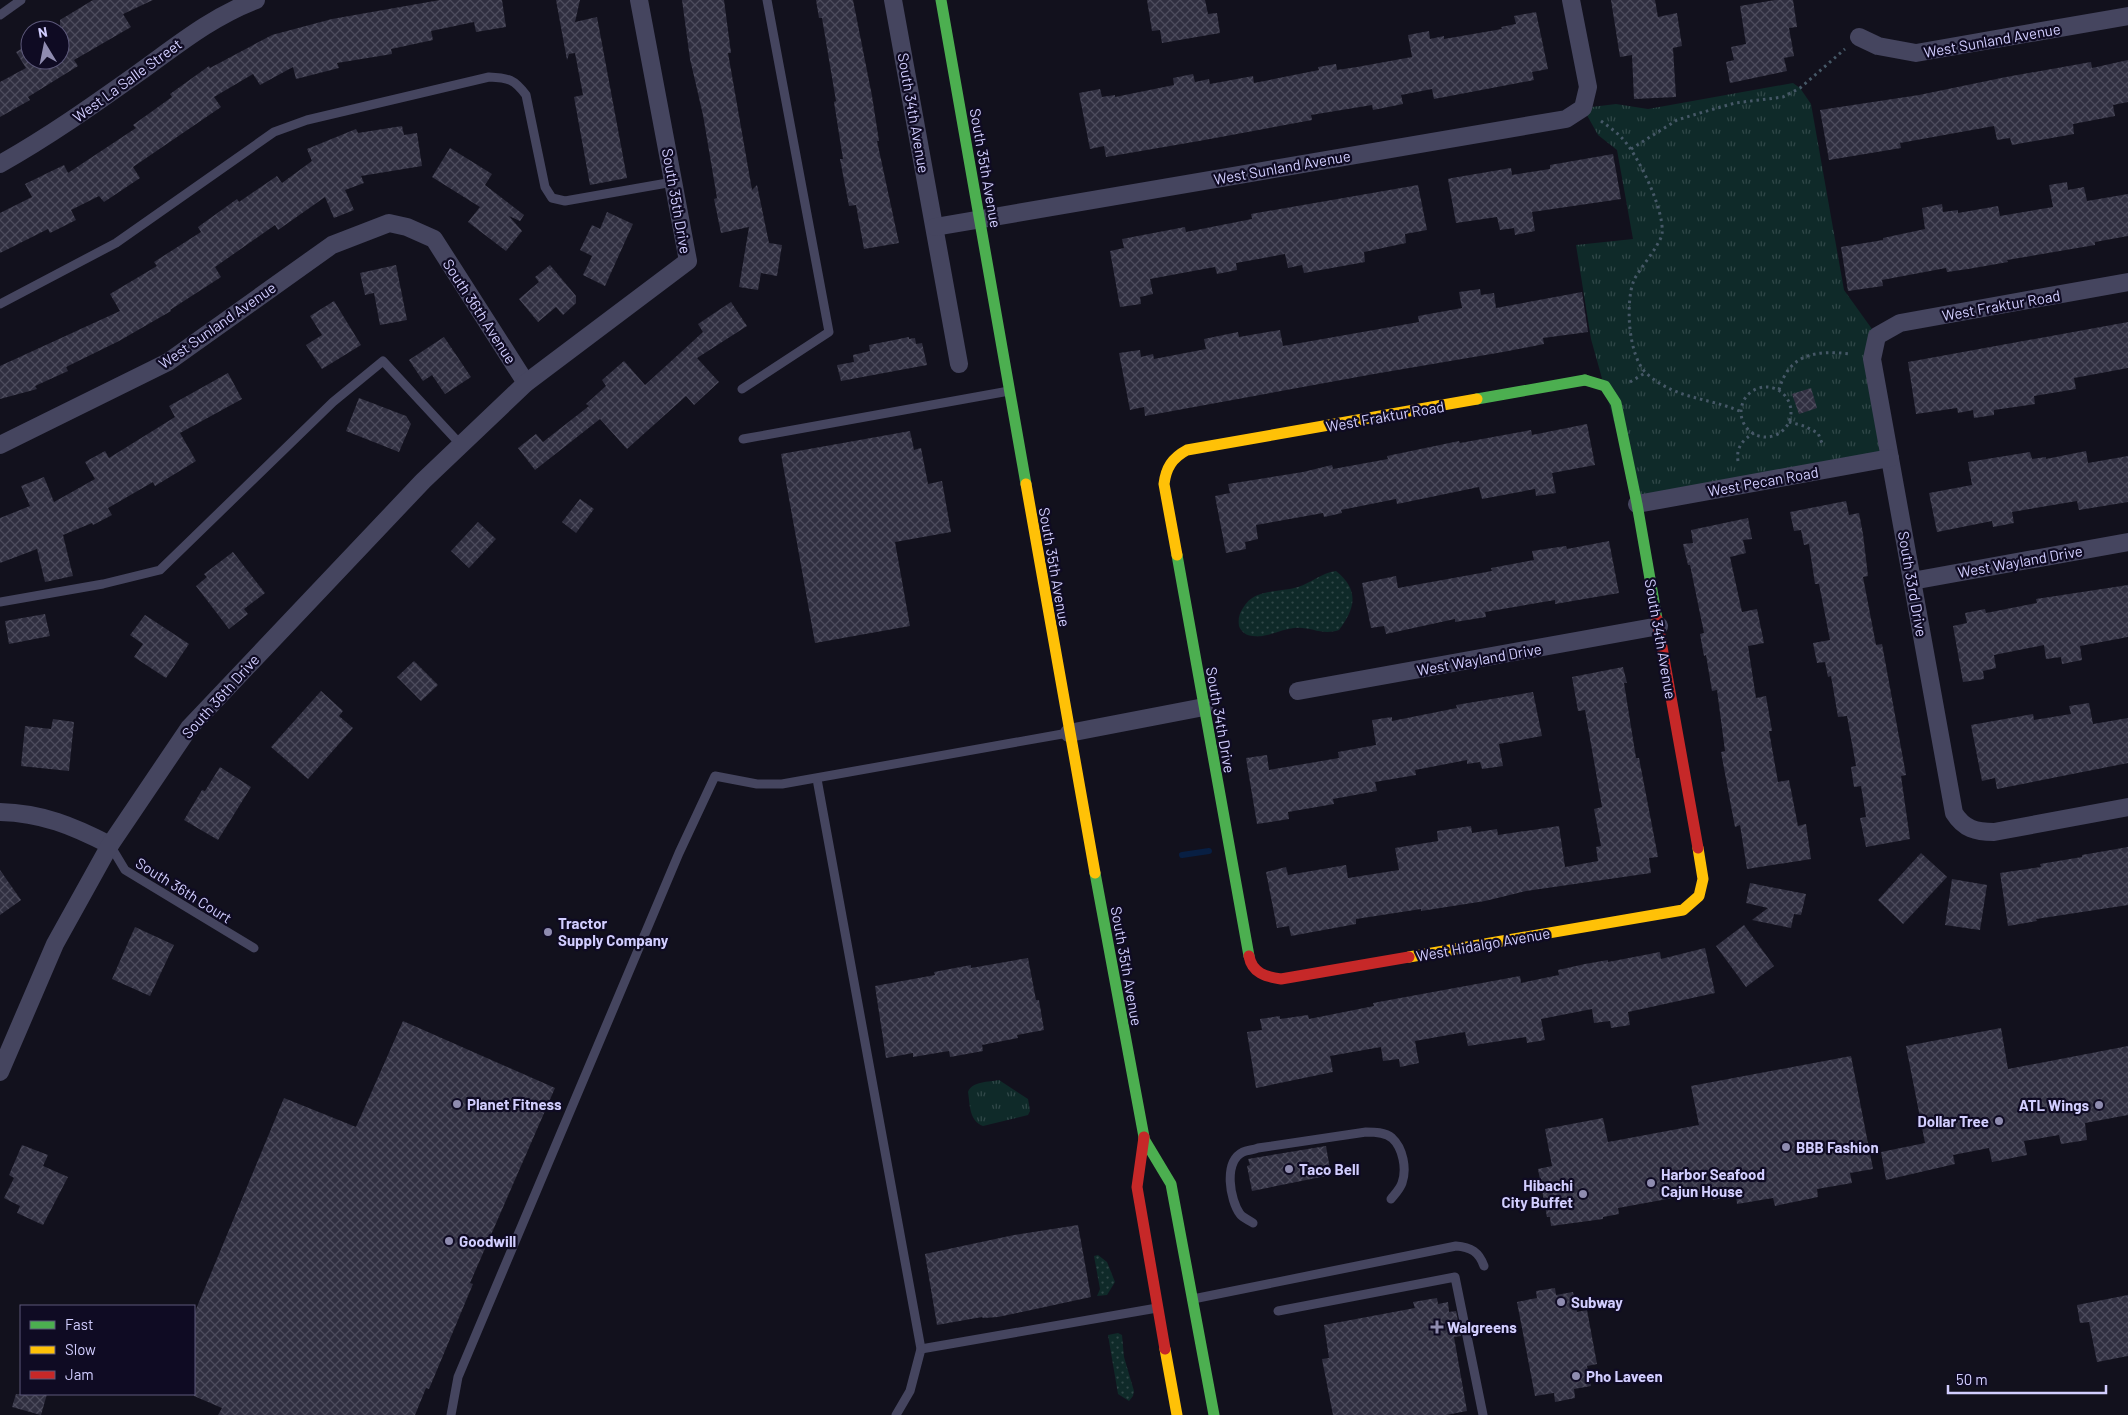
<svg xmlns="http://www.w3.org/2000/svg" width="2128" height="1415" font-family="Barlow,sans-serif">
  <defs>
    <pattern id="grass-dots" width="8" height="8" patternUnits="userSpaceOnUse" patternTransform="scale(1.25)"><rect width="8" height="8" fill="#0f2a29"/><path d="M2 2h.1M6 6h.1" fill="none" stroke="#314849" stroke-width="1.8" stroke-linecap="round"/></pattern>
    <pattern id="park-tufts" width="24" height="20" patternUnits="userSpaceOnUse" patternTransform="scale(1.25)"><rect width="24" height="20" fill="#0f2a29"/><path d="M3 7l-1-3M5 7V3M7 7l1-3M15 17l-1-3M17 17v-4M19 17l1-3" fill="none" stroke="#314849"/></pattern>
    <pattern id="building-cross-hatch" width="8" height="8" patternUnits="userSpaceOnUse" patternTransform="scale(1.25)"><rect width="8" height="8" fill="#302f40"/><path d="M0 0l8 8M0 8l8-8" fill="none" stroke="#4d4c5d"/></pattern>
  </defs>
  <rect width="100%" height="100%" fill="#12111d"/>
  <g fill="url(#grass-dots)">
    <path d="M1336 571C1360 590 1355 609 1339 630 1321 636 1311 626 1294 628 1281 629 1267 638 1253 636 1247 636 1241 632 1239 626 1238 619 1239 614 1243 608 1254 588 1278 593 1298 587 1311 583 1321 573 1336 571Z"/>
    <path d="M1098 1255 1107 1262 1115 1282 1107 1295 1097 1296 1100 1289 1094 1256Z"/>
    <path d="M1118 1333 1122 1335 1124 1357 1134 1391 1133 1396 1129 1401 1118 1394 1108 1335Z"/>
  </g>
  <g fill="url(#park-tufts)">
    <path d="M1793 83 1800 88 1811 104 1844 290 1877 336 1890 458 1637 504 1591 339 1576 245 1633 239 1617 150 1598 135 1583 108 1616 104 1648 109Z"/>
    <path d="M999 1080 1028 1099 1030 1111 1028 1115 983 1126C969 1121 970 1104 968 1092 972 1081 989 1082 999 1080Z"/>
  </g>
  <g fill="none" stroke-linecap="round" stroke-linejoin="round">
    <path stroke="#081f43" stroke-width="6" d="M1182 855 1209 851"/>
  </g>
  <g fill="url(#building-cross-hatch)">
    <path d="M93 0H153L123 14 131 27 74 60 78 66 28 97 30 100 0 117V82L26 68 16 52 30 44V60H60V30H51L60 25V20Z"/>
    <path d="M440 0H502L506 27 476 32 474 22 431 31 433 40 391 49 392 54 337 63 339 68 296 79 293 67 260 85 253 74 214 97 221 107 133 167 140 178 104 202 99 196 71 210 76 220 50 233 48 229 0 253V213L32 197 25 184 64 165 68 173 136 128 133 125 172 97 170 94 209 66 210 68 272 35 332 19Z"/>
    <path d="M556 0H580L575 22 597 17 627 178 590 185 574 97 583 95 575 53 569 54 567 60Z"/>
    <path d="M682 0H724L731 53H728L752 190 757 185 769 243 782 245 777 276 761 273 758 290 739 287 749 227 721 233 714 199 717 198 703 115 690 59Z"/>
    <path d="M816 0H853L872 96 879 141H877L899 243 864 249 856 205 849 206 840 159H843L834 102 836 101 822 18H819Z"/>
    <path d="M1147 0H1205L1208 14 1217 13 1220 33 1162 43 1160 30 1152 31Z"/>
    <path d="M1611 0H1655L1658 17 1677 13 1682 46 1673 48 1676 97 1634 99 1632 55 1620 57Z"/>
    <path d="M1775 0H1793L1797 27 1789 28 1794 56 1784 58 1787 71 1730 83 1726 62 1734 60 1731 47 1746 44 1740 6Z"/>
    <path d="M1536 12 1548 69 1532 72 1534 80 1434 99 1432 89 1401 95 1403 104 1373 110 1372 105 1311 115 1312 120 1199 141 1106 157 1104 146 1090 149 1079 93 1100 89 1102 97 1115 95V97L1174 85 1173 78 1193 74 1195 82 1209 79 1210 84 1253 76 1254 83 1319 70 1318 67 1336 64 1337 70 1357 67 1412 57 1408 35 1429 31 1430 39 1444 36V39L1502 29 1501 27 1516 24 1514 16Z"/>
    <path d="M2128 60V102L2113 105 2115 116 2073 124 2074 134 2012 145 2010 138 1997 140 1994 126 1900 143 1901 148 1829 160 1820 110 1919 95 2006 77 2091 62 2092 68Z"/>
    <path d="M402 126 404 135 417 133 422 166 361 176 364 183 345 190 354 210 334 218 325 197 278 230 275 225 215 267 221 277 170 310 171 311 119 341 66 367 68 371 35 386 37 389 0 399V366L120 311 110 294 157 266 154 262 201 232 198 227 237 199 239 202 277 176 282 183 312 161 307 149 356 129 358 133Z"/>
    <path d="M450 148 492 174 485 185 524 215 520 221 509 216 522 231 506 251 468 222 480 207 432 177Z"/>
    <path d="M1613 154 1621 199 1532 212 1535 231 1515 235 1514 228 1500 230 1497 217 1456 223 1448 179 1452 178 1511 168 1512 175 1550 169V165Z"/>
    <path d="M2067 182 2068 190 2084 187 2087 201 2128 194V236L2095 242V245L2007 260 2008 262 1968 269 1947 272 1946 268 1882 280 1883 286 1848 291 1841 247 1883 240V238L1925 229 1922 208 1942 204 1943 212 1958 210V213L1998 206 2000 216 2053 207 2049 185Z"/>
    <path d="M1418 185 1427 230 1405 234 1406 243 1364 252 1365 262 1304 273 1302 265 1288 268 1285 254 1236 263 1237 270 1217 274 1215 267 1193 271 1150 279 1153 294 1140 297 1141 304 1120 307 1110 251 1124 248 1122 239 1185 227 1186 232 1252 219 1251 214Z"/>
    <path d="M607 212 633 224 605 286 583 275 592 256 580 250 592 225 600 229Z"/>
    <path d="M396 265 407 320 380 325 374 293 365 295 360 273Z"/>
    <path d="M550 265 576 296V303L563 315 556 307 538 322 519 299 539 282 535 277Z"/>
    <path d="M1480 289 1481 295 1494 293 1496 308 1582 292 1588 332 1543 338 1544 344 1503 352 1374 374 1145 416 1144 407 1130 410 1119 353 1140 350 1141 357 1153 354 1154 359 1206 349 1204 339 1238 332 1239 337 1280 330 1283 346 1419 322 1418 316 1462 308 1459 292Z"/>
    <path d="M334 301 361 345 322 369 306 345 322 335 310 316Z"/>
    <path d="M731 302 747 326 697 358 719 382 694 405 686 396 627 449 600 419 535 470 518 448 536 434 543 442 589 406 586 404 606 386 602 380 624 361 645 385 703 332 698 324Z"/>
    <path d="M2128 322V368L2074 378 2076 389 2034 396 2035 404 1994 410V415L1974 418 1973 410 1958 413 1957 408 1916 414 1908 362Z"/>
    <path d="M444 337 471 377 445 394 432 375 423 381 409 360Z"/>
    <path d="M909 337V339L915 338 916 344 922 343 927 365 841 381 837 365 854 362 853 355 870 351 869 345Z"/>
    <path d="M228 373 242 399 180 433 196 461 155 486 153 482 108 508 112 515 93 525 92 523 63 535 73 576 45 582 37 549 0 563V518L30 506 21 486 44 477 54 502 95 479 85 462 105 451 109 458 175 417 169 406Z"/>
    <path d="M1811 388 1817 408 1799 414 1792 394Z"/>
    <path d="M359 398 406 416 411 424 399 452 346 431Z"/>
    <path d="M1587 424 1595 465 1552 473 1556 493 1536 496 1535 489 1482 499 1479 487 1397 504 1396 499 1341 510 1342 513 1324 517 1323 513 1256 525 1258 539 1245 542 1246 549 1226 553 1215 496 1230 493 1228 484 1303 472 1332 465 1333 469 1388 459 1387 456 1459 441 1460 443 1531 430 1532 435Z"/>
    <path d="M910 431 914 450 921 448 928 484 942 481 951 532 895 542 910 626 815 643 781 454Z"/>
    <path d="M2086 451 2088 463 2128 456V502L2079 510 2077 501 2012 512 2014 523 1993 527 1992 521 1937 532 1929 493 1972 485 1968 462 2030 452 2032 459 2046 457V459Z"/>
    <path d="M580 499 594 509 576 533 562 522Z"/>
    <path d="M1846 501 1849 515 1859 513 1863 534 1868 576 1863 577 1876 645 1882 644 1906 775 1901 776 1910 839 1866 847 1860 818 1866 817 1861 786 1854 787 1851 767 1856 766 1847 716 1838 717 1831 676 1828 677 1825 662 1817 663 1813 643 1830 640 1819 584H1815L1809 544 1804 545 1801 530 1794 531 1790 512Z"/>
    <path d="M1748 518 1752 539 1743 540 1746 553 1730 557 1742 612 1757 609 1764 643 1748 646 1756 698 1766 696 1772 731H1769L1778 782 1789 780 1798 826 1806 824 1811 859 1747 869 1740 825 1735 827 1731 806 1721 752 1725 751 1717 690 1712 691 1706 655 1704 656 1700 634 1704 633 1690 565H1688L1683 544 1693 543 1691 530Z"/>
    <path d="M478 522 496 539 469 568 451 551Z"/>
    <path d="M1609 541 1619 593 1555 604V600L1485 612 1486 617 1455 622V619L1386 634 1384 626 1371 628 1362 583 1396 576 1398 588 1492 571 1491 568 1534 560 1532 551 1566 546 1567 549Z"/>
    <path d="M233 552 265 593 244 609 248 614 229 629 196 586 207 577 204 574Z"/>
    <path d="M2128 585V637L2080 646 2082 660 2062 664 2061 657 2046 659 2044 645 1994 655 1996 668 1983 671 1984 679 1963 682 1953 626 1967 623 1965 613 1985 609 1986 613 2037 603 2036 599Z"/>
    <path d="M45 614 50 636 9 644 5 621Z"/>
    <path d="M145 615 189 644 166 678 134 657 143 644 130 635Z"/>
    <path d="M414 661 438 685 421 701 397 677Z"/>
    <path d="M1623 667 1627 683H1624L1636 758H1639L1658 857 1649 858 1651 873 1526 891 1485 901 1421 911V909L1356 919V924L1291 936 1289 926 1277 928 1266 872 1286 867 1288 875 1346 865 1348 878 1399 870 1395 848 1438 841 1437 831 1471 826 1472 833 1497 829 1498 835 1559 826 1565 867 1598 861 1596 847 1601 846 1594 809 1602 807 1585 710 1578 711 1572 677Z"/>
    <path d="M321 691 343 711 339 716 353 728 308 779 271 747Z"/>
    <path d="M1533 692 1542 736 1499 744 1503 766 1482 769 1480 762 1467 764V760L1415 770 1416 775 1375 782 1377 791 1333 799 1334 804 1288 812 1289 819 1257 824 1246 758 1267 755 1269 770 1339 758 1338 752 1376 745 1372 720 1392 717V721L1457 708 1456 705Z"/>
    <path d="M2089 703 2093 724 2128 718V763L1997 789 1995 778 1982 781 1971 725 2033 714 2034 720 2071 714 2069 706Z"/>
    <path d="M53 719 74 722 69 771 21 766 25 726 51 729Z"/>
    <path d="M220 767 251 787 218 840 184 820 202 790 205 791Z"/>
    <path d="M2128 847V905L2036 919 2037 921 2008 926 2000 873 2041 867 2040 864 2082 857V855Z"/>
    <path d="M1921 853 1947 877 1903 924 1878 900Z"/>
    <path d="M0 870 21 900 0 915Z"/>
    <path d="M1952 879 1987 885 1980 930 1945 925Z"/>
    <path d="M1750 883 1806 894 1801 915 1794 914 1791 928 1752 920 1768 908 1746 903Z"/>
    <path d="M1744 925 1774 966 1746 987 1716 946Z"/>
    <path d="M135 927 174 945 150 996 112 979Z"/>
    <path d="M1705 948 1715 993 1628 1012 1630 1025 1611 1028 1610 1021 1594 1023 1592 1009 1541 1019 1545 1040 1527 1043 1526 1037 1468 1046 1465 1032 1415 1041 1419 1063 1400 1067 1399 1059 1383 1061 1381 1047 1330 1056 1333 1072 1256 1088 1247 1032 1262 1030 1260 1019 1280 1016V1019L1308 1015 1309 1019 1374 1006 1373 1003 1520 976 1521 983 1559 975 1558 970 1585 964 1608 960V962L1660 952 1661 959Z"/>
    <path d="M1028 958 1036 1000H1039L1044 1030 1017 1035 1018 1038 982 1045 983 1051 950 1057 949 1051 913 1057V1053L886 1058 875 986 935 975 934 972 971 965V968Z"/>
    <path d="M403 1021 555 1088 470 1283 473 1284 429 1389 426 1388 415 1415H218L222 1408 194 1396V1314L284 1098 356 1127Z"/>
    <path d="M2001 1028 2008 1069 2128 1046V1115L2085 1123 2087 1140 2061 1144 2059 1135 2024 1141 2027 1155 1992 1162 1989 1148 1953 1155 1955 1164 1886 1180 1881 1152 1925 1143 1906 1046Z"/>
    <path d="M1851 1056 1873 1169 1850 1173 1852 1183 1817 1189 1818 1197 1775 1206 1773 1198 1737 1204 1736 1195 1713 1200 1711 1191 1618 1208 1619 1214 1603 1217V1219L1551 1226 1550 1217H1547L1538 1169 1552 1166 1545 1129 1603 1118 1608 1142 1699 1125 1691 1086Z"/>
    <path d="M22 1145 48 1155 43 1166 68 1177 43 1225 17 1213 20 1206 4 1198 14 1178 9 1175Z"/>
    <path d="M1326 1146 1331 1175 1252 1191 1247 1166 1250 1165 1248 1159Z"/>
    <path d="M1078 1225 1091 1297 998 1317 983 1318 982 1317 937 1325 925 1254 1014 1235Z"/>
    <path d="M1555 1288 1556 1295 1573 1292 1577 1312 1587 1310 1597 1364 1587 1366 1591 1386 1574 1389 1575 1398 1555 1402 1554 1393 1535 1396 1517 1302 1537 1298 1536 1291Z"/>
    <path d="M2128 1295V1356L2097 1362 2089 1322 2080 1323 2077 1305Z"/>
    <path d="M1437 1298 1438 1304 1448 1302 1449 1312 1456 1311 1461 1336 1454 1337 1467 1411 1446 1415H1333L1322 1359 1329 1358 1324 1325 1415 1308 1413 1302Z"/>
    <path d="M16 1394H47L41 1415 12 1407Z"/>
  </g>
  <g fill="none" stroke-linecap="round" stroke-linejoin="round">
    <g stroke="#465867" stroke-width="3" stroke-dasharray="2.5 4" stroke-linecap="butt">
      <path d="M1601 121C1608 126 1615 131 1621 137 1638 154 1665 211 1662 234 1660 245 1640 268 1634 280 1625 302 1628 357 1647 374 1677 400 1708 397 1742 412"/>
      <path d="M1631 149 1677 120 1700 113 1735 103 1783 97 1800 88 1845 49"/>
      <path d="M1630 382 1645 373"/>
      <circle cx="1766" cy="412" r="25"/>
      <path d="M1779 390C1789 353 1817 350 1851 354"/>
      <path d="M1789 422 1804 426 1818 433 1823 446"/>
      <path d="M1738 461C1736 448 1742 440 1754 433"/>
    </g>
    <g stroke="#45455f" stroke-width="9">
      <path d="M0 15 21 0"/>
      <path d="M0 304 116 243 274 132 307 120 489 77C509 78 514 79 526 95L545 187 552 198 565 201 673 182"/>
      <path d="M742 389 829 332 767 0"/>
      <path d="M743 439 1009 391"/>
      <path d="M0 602 103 584 160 570 333 402 383 361 461 445"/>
      <path d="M817 779 921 1349 910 1391 896 1415"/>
      <path d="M110 845 125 870 254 948"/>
      <path d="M1253 1223C1249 1220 1243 1218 1240 1214 1230 1200 1223 1162 1243 1152 1247 1150 1254 1150 1258 1148L1366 1132C1374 1132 1385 1132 1392 1138 1403 1148 1407 1169 1402 1183 1400 1189 1395 1194 1391 1199"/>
      <path d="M1193 1299 1456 1246C1471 1247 1479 1252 1484 1266"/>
      <path d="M1278 1311 1455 1277 1483 1415"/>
      <path d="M921 1349 1157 1308"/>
      <path d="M451 1415 458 1377 679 853 715 776 757 784H782L1068 733"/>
    </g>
    <g stroke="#45455f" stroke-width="18">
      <path d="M893 0 959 364"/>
      <path d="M1859 37 1878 46 1916 53 2128 16"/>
      <path d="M0 164C48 137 92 106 137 74 175 47 211 17 256 0"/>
      <path d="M935 227 1566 119 1583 108 1588 87 1571 0"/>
      <path d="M2128 282 1900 323 1877 336 1872 359 1954 813C1964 829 1976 832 1994 832L2128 807"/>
      <path d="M0 445 168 362 332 245 389 223 407 227 434 239 526 383"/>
      <path d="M1637 504 1890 458"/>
      <path d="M1912 581 2128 542"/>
      <path d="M1298 691 1659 626"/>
      <path d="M1069 733 1204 707"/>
      <path d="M0 812C42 813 73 826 110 845"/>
      <path d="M0 1072 55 944 110 845 189 728 423 481 526 383 688 261 639 0"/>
    </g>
    <g stroke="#4caf50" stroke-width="11">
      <path d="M941 0 1026 484"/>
      <path d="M1585 380 1605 386 1616 403 1637 504 1657 619"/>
      <path d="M1477 399 1585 380"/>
      <path d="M1177 555 1249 956"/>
      <path d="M1095 873 1144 1137"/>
      <path d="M1144 1139 1171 1184 1214 1415"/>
    </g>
    <g stroke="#ffc107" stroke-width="11">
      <path d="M1026 484 1095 873"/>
      <path d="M1177 555 1164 484C1166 468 1172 458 1187 450L1477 399"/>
      <path d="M1409 957 1683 910 1699 896 1703 879 1698 848"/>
      <path d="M1165 1349 1177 1415"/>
    </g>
    <g stroke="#c62828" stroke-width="11">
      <path d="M1657 619 1698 848"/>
      <path d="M1249 956C1252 973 1266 977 1281 979L1409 957"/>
      <path d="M1144 1137 1137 1187 1165 1349"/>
    </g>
  </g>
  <g fill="#8f8cb0" stroke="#0f0b23" stroke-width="2">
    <circle cx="548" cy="932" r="5"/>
    <circle cx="457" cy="1104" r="5"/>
    <circle cx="2099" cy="1105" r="5"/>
    <circle cx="1999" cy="1121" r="5"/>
    <circle cx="1786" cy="1147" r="5"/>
    <circle cx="1289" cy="1169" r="5"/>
    <circle cx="1651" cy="1183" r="5"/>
    <circle cx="1583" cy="1194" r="5"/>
    <circle cx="449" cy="1241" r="5"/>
    <circle cx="1561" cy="1302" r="5"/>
    <path d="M1434.5 1319.5h5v5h5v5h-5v5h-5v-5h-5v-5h5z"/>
    <circle cx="1576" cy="1376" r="5"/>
  </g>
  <g text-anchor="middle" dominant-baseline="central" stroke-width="4.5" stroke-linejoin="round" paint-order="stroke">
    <g font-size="15" fill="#d2ceff" stroke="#0f0b23">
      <text transform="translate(1992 40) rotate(-10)">West Sunland Avenue</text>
      <text transform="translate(127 80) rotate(-36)">West La Salle Street</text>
      <text transform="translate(914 113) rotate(80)">South 34th Avenue</text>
      <text transform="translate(1282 167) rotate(-10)">West Sunland Avenue</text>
      <text transform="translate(986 168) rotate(80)">South 35th Avenue</text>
      <text transform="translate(677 201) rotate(80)">South 35th Drive</text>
      <text transform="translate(2001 305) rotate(-10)">West Fraktur Road</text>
      <text transform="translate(480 311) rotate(57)">South 36th Avenue</text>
      <text transform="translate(217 325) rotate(-35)">West Sunland Avenue</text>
      <text transform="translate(1385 416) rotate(-10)">West Fraktur Road</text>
      <text transform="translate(1763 481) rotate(-10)">West Pecan Road</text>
      <text transform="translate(2020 561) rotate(-10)">West Wayland Drive</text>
      <text transform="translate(1055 567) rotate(80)">South 35th Avenue</text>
      <text transform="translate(1913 584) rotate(80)">South 33rd Drive</text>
      <text transform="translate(1661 639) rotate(80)">South 34th Avenue</text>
      <text transform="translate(1479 659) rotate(-10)">West Wayland Drive</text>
      <text transform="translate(220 696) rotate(-48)">South 36th Drive</text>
      <text transform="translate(1221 720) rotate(80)">South 34th Drive</text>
      <text transform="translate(184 890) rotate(32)">South 36th Court</text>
      <text transform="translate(1483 944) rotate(-10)">West Hidalgo Avenue</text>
      <text transform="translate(1127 966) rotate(80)">South 35th Avenue</text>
    </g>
    <g font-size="15" font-weight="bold" fill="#d2ceff" stroke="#0f0b23" text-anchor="start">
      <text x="558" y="923">Tractor<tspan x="558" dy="17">Supply Company</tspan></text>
      <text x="467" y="1104">Planet Fitness</text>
      <text x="2089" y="1105" text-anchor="end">ATL Wings</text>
      <text x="1989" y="1121" text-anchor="end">Dollar Tree</text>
      <text x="1796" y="1147">BBB Fashion</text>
      <text x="1299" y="1169">Taco Bell</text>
      <text x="1661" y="1174">Harbor Seafood<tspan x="1661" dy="17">Cajun House</tspan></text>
      <text x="1573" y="1185" text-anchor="end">Hibachi<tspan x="1573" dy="17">City Buffet</tspan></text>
      <text x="459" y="1241">Goodwill</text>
      <text x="1571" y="1302">Subway</text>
      <text x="1447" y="1327">Walgreens</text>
      <text x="1586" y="1376">Pho Laveen</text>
    </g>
  </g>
  <rect x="20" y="1305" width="175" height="90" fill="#0f0b23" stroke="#5d597b"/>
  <rect x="30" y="1321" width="25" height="8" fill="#4caf50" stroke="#5d597b"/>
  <text x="65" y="1330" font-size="15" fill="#d2ceff">Fast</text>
  <rect x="30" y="1346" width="25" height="8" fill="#ffc107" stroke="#5d597b"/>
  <text x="65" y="1355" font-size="15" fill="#d2ceff">Slow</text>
  <rect x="30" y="1371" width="25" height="8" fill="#c62828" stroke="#5d597b"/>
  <text x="65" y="1380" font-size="15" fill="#d2ceff">Jam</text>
  <g transform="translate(45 45) rotate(350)"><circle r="24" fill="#0f0b23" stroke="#5d597b"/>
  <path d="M0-4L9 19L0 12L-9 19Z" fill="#8f8cb0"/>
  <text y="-8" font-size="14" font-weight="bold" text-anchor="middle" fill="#d2ceff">N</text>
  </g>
  <path d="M1948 1385v8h158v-8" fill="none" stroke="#d2ceff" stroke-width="2.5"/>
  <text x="1956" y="1385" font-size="15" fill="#d2ceff" stroke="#0f0b23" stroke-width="4" paint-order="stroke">50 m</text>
</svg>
